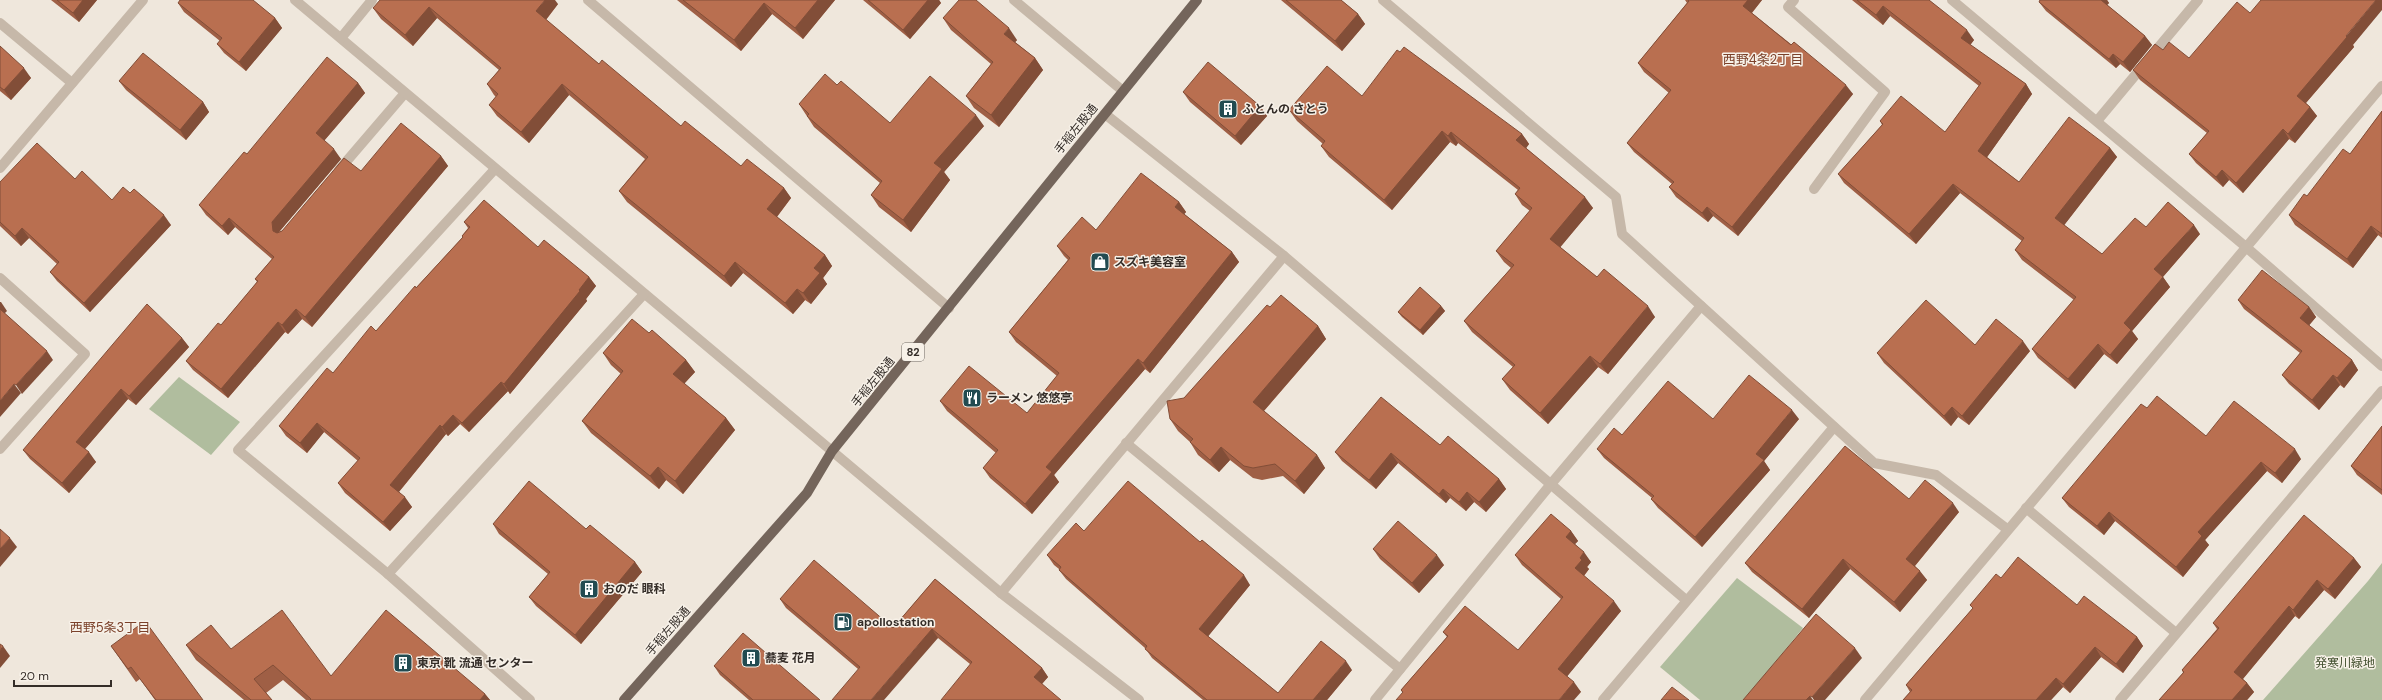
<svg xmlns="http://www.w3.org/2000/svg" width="2382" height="700" font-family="'DM Sans','Noto Sans JP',sans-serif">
  <rect width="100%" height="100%" fill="#efe7dc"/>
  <g fill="#b0bd9e">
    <path d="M179 377 240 422 211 455 149 409Z"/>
    <path d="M2382 563V700H2263L2368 581Z"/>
    <path d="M1737 578 1803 628 1745 700H1700L1660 667Z"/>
  </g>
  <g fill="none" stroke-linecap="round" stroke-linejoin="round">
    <path stroke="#c6b8a9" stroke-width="10" d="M339 170 405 93"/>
    <g stroke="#c6b8a9" stroke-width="10">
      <path d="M295 0 1001 593 1139 700"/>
      <path d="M588 0 949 308"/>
      <path d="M1014 0 1123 91"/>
      <path d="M1383 0 1616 197 1622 234 1874 463 1936 475 2007 529"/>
      <path d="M1794 0 1788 7 1885 92 1814 189"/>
      <path d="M1952 0 2246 247 2382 366"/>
      <path d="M0 23 72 83"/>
      <path d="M341 38 372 0"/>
      <path d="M1105 114 1284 256 1686 600"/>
      <path d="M2097 121 2198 0"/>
      <path d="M0 168 143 0"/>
      <path d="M495 169 238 450 388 574 530 700"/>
      <path d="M0 278 85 354 0 449"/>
      <path d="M1126 443 1400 669"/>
      <path d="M2026 508 2176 633"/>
      <path d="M388 574 644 294"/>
      <path d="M1001 593 1284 256"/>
      <path d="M1375 700 1551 484 1701 306"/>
      <path d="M1603 700 1834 427"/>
      <path d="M1865 700 2382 86"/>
      <path d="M2120 700 2382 391"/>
    </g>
    <path stroke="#74655b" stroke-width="10" d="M624 700 807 493 832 451 1197 0"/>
  </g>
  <g fill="#9f5f45">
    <path d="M51 0H97L79 22Z"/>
    <path d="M677 0H835L803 39 772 14 741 51Z"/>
    <path d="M863 0H939L941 3 910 39Z"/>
    <path d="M1281 0H1341L1358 14 1365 24 1342 51Z"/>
    <path d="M1685 0H1762L1752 13 1853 94 1738 236 1713 216 1708 222 1676 197 1669 187 1672 184 1634 152 1627 143 1669 93 1644 72 1638 63 1687 3Z"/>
    <path d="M1852 0H1929L1974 40 1970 45 2026 84 2032 94 1987 157 2019 182 2110 148 2117 157 2064 225 2102 254 2146 227 2200 234 2163 277 2170 287 2132 331 2138 339 2117 364 2104 354 2075 389 2038 358 2032 349 2074 300 2022 260 2015 250 2022 241 1960 193 1916 244 1844 183 1838 174 1882 125 1880 121 1945 132 1979 86 1890 16 1883 25Z"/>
    <path d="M2039 0H2107L2109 3 2107 5 2145 36 2152 45 2130 72 2120 64 2116 68 2046 11 2039 2 2040 1Z"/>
    <path d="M178 3 275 18 282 28 246 71 224 53 217 44 220 41 184 12Z"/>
    <path d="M558 4 546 20 599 64 681 126 741 166 784 188 791 198 777 217 825 255 832 266 823 278 827 284 811 304 805 300 793 314 743 273 731 287 627 202 619 191 645 159 569 95 529 143 497 116 489 105 496 97 494 95 487 84 499 70 437 18 413 46 381 19 373 8Z"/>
    <path d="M2250 13 2353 45 2354 47 2306 103 2310 107 2317 116 2295 143 2289 139 2243 193 2229 180 2223 187 2196 163 2189 154 2207 133 2140 80 2133 70 2163 50 2189 58Z"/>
    <path d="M943 18 1017 40 1015 42 1035 58 1043 70 999 127 974 108 966 96 991 64 951 30Z"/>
    <path d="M0 46 31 78 11 100 0 91Z"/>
    <path d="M119 81 203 102 209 112 186 140 126 90Z"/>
    <path d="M358 83 365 93 324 141 341 159 279 232 282 231 361 171 441 156 448 166 312 327 302 319 288 334 285 332 228 398 193 370 186 361 221 325 257 282 255 279 272 259 235 227 228 235 206 215 199 205 247 154Z"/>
    <path d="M837 85 890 123 984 126 944 172 950 180 911 232 879 207 871 195 880 183 814 127 799 104Z"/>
    <path d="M1183 92 1260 106 1267 116 1241 145 1190 102Z"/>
    <path d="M1362 96 1522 134 1529 144 1526 148 1593 208 1560 247 1597 277 1655 317 1608 374 1598 367 1548 424 1510 390 1502 379 1513 367 1472 332 1464 321 1511 268 1504 262 1496 251 1530 211 1522 205 1515 194 1518 190 1458 143 1456 146 1450 142 1392 210 1329 157 1321 146 1323 144 1297 121 1289 110Z"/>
    <path d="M2382 111V238L2378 235 2353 268 2295 225 2289 215 2307 196 2350 154Z"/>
    <path d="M75 179 112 200 171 225 90 312 57 281 50 272 57 264 29 238 21 246 0 226V182Z"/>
    <path d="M1179 202 1186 212 1184 214 1232 252 1239 262 1150 373 1145 369 1054 475 1059 482 1032 514 990 478 983 468 996 453 947 411 940 401 1027 413 1057 376 1016 342 1009 332 1068 260 1064 256 1057 246 1096 230Z"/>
    <path d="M464 222 538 247 589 277 596 286 586 299 587 301 510 394 508 391 469 432 460 424 448 436 446 434 399 492 412 507 390 531 345 493 338 483 358 461 324 432 307 453 286 436 279 426 376 331 463 237 462 236 468 228Z"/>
    <path d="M2238 300 2309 307 2316 317 2309 325 2352 360 2358 370 2344 388 2340 385 2319 410 2289 384 2282 375 2300 353 2244 309Z"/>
    <path d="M1441 306 1445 311 1423 335 1402 317 1398 312Z"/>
    <path d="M1270 307 1318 326 1326 339 1264 411 1317 455 1325 468 1304 494 1283 476 1262 480 1253 478 1230 460 1219 472 1198 455 1190 442 1178 431 1170 419 1184 398Z"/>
    <path d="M649 333 686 360 695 372 684 384 726 418 735 430 683 494 666 480 659 489 591 433 582 421 621 374 611 365 603 353Z"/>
    <path d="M182 338 189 347 136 405 128 399 85 449 96 462 69 493 30 459 23 450Z"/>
    <path d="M1975 345 2030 351 1969 425 1958 417 1951 426 1884 363 1877 353Z"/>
    <path d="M2147 408 2206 436 2301 459 2282 483 2267 471 2205 540 2209 545 2183 577 2115 521 2104 535 2069 507 2062 498Z"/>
    <path d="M1713 419H1799L1764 461 1770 470 1702 547 1658 508 1651 499 1652 498 1604 458 1597 449 1622 435Z"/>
    <path d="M2382 426V495L2357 475 2351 466Z"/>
    <path d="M1440 445 1499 479 1506 489 1486 512 1474 502 1466 511 1450 498 1446 503 1398 463 1376 489 1342 461 1335 452Z"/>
    <path d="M1909 499 1959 512 1915 566 1927 580 1900 612 1850 569 1809 618 1752 572 1745 563Z"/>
    <path d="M493 524 586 529 635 562 642 572 581 644 536 606 529 597 548 574 499 534Z"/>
    <path d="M1084 531 1250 585 1208 636 1278 693 1352 670 1327 700H1203L1152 658 1145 648 1066 579 1059 570V569L1054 565 1047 555Z"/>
    <path d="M1571 531 1578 541 1575 544 1591 562 1587 567 1589 569 1584 576 1621 611 1567 676 1581 692H1402L1401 690 1447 637 1443 632 1518 650 1561 599 1522 565 1515 555Z"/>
    <path d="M1373 549 1444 565 1419 593 1380 559Z"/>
    <path d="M2354 558 2361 567 2335 599 2324 590 2299 619 2295 616 2243 679 2247 683 2254 692 2247 700H2159L2183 673 2182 670 2217 629 2213 623Z"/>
    <path d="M2001 578 2077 605 2137 637 2143 646 2123 673 2101 657 2070 693 2063 687 2051 700H1903L1910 692 1906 685 1973 608 1970 605Z"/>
    <path d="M935 579 1042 668 1048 677 1042 684 970 664 938 638 858 669 786 608 780 599 893 628Z"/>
    <path d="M186 645 231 649 331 676 485 694 490 700H306L283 680 266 693 272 700H244L196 660Z"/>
    <path d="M111 646 203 700H155L140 679 136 682Z"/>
    <path d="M714 666 820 700H749L720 675Z"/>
  </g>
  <g fill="#824e38">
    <path d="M83 0H97L79 22 73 13Z"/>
    <path d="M545 0H555L558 4 544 22 536 11Z"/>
    <path d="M818 0H835L803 39 795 28Z"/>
    <path d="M928 0H939L941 3 910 39 903 30Z"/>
    <path d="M1748 0H1762L1749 16 1743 6Z"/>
    <path d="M2100 0H2107L2109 3 2105 7Z"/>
    <path d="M2376 0H2382V10L2353 45 2354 47 2304 105 2297 96Z"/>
    <path d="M764 3 772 14 741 51 734 40Z"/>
    <path d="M1883 6 1890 16 1883 25 1876 15Z"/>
    <path d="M429 7 437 18 413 46 405 35Z"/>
    <path d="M1358 14 1365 24 1342 51 1335 41Z"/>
    <path d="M275 18 282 28 246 71 239 62Z"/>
    <path d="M1009 28 1017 40 1012 46 1004 34Z"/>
    <path d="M1967 30 1974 40 1968 48 1961 38Z"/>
    <path d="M2145 36 2152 45 2130 72 2123 62Z"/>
    <path d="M2113 54 2120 64 2116 68 2109 59Z"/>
    <path d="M1035 58 1043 70 999 127 991 115Z"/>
    <path d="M24 68 31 78 11 100 4 90Z"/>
    <path d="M358 83 365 93 322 143 316 133Z"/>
    <path d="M562 84 569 95 529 143 521 132Z"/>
    <path d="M2026 84 2032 94 1985 160 1978 151Z"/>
    <path d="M1846 85 1853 94 1738 236 1732 227Z"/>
    <path d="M203 102 209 112 186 140 180 130Z"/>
    <path d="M1260 106 1267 116 1241 145 1235 136Z"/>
    <path d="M2310 107 2317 116 2295 143 2288 134Z"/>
    <path d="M976 115 984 126 944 172 950 180 911 232 903 220 934 163Z"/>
    <path d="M2283 129 2289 139 2243 193 2236 183Z"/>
    <path d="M1442 131 1450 142 1392 210 1384 200Z"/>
    <path d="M1451 132 1458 143 1456 146 1448 136Z"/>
    <path d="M1522 134 1529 144 1524 151 1516 140Z"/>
    <path d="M2110 148 2117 157 2062 228 2055 218Z"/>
    <path d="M334 149 341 159 279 232 280 241 273 231 272 222Z"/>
    <path d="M441 156 448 166 312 327 305 317Z"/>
    <path d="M2222 170 2229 180 2223 187 2216 177Z"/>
    <path d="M1953 184 1960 193 1916 244 1909 234Z"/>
    <path d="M784 188 791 198 775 219 767 209Z"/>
    <path d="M1585 197 1593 208 1558 250 1550 239Z"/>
    <path d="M1179 202 1186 212 1182 217 1175 207Z"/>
    <path d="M1707 207 1713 216 1708 222 1702 213Z"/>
    <path d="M164 215 171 225 90 312 84 303Z"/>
    <path d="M229 218 235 227 228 235 222 226Z"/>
    <path d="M2194 225 2200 234 2161 279 2154 269Z"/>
    <path d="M2371 226 2378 235 2353 268 2347 259Z"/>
    <path d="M22 228 29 238 21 246 15 236Z"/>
    <path d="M1232 252 1239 262 1150 373 1143 363Z"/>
    <path d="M825 255 832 266 823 278 827 284 811 304 803 293 814 268Z"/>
    <path d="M735 262 743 273 731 287 724 276Z"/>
    <path d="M589 277 596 286 586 299 587 301 510 394 504 384Z"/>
    <path d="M2163 277 2170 287 2132 331 2138 339 2117 364 2110 355 2124 323Z"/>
    <path d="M797 289 805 300 793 314 785 303Z"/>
    <path d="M0 302H1L7 311 3 315 0 310Z"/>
    <path d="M1441 306 1445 311 1423 335 1420 330Z"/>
    <path d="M1648 306 1655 317 1608 374 1600 364Z"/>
    <path d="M2309 307 2316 317 2307 328 2300 318Z"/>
    <path d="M296 309 302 319 288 334 282 325Z"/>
    <path d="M278 322 285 332 228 398 221 389Z"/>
    <path d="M1318 326 1326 339 1261 414 1253 402Z"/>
    <path d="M182 338 189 347 136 405 129 396Z"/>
    <path d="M2023 341 2030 351 1969 425 1962 416Z"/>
    <path d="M2098 344 2104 354 2075 389 2068 379Z"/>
    <path d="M47 351 53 360 22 394 16 385Z"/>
    <path d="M1590 356 1598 367 1548 424 1540 413Z"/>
    <path d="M1138 359 1145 369 1054 475 1059 482 1032 514 1025 504 1046 467Z"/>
    <path d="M686 360 695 372 681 387 673 374Z"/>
    <path d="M2352 360 2358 370 2344 388 2337 378Z"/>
    <path d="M2333 375 2340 385 2319 410 2312 400Z"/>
    <path d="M501 382 508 391 469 432 462 423Z"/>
    <path d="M14 384 21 393 0 417V401Z"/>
    <path d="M121 389 128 399 83 451 76 442Z"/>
    <path d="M1952 407 1958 417 1951 426 1944 416Z"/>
    <path d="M1792 410 1799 419 1764 461 1770 470 1702 547 1695 537 1756 454Z"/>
    <path d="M453 415 460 424 448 436 442 427Z"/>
    <path d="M726 418 735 430 683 494 675 481Z"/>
    <path d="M317 423 324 432 307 453 300 443Z"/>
    <path d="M440 425 446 434 397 494 390 485Z"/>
    <path d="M1221 447 1230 460 1219 472 1210 460Z"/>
    <path d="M2295 449 2301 459 2282 483 2275 473Z"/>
    <path d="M89 452 96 462 69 493 62 483Z"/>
    <path d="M1391 453 1398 463 1376 489 1369 480Z"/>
    <path d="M1317 455 1325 468 1304 494 1295 481Z"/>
    <path d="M2261 462 2267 471 2205 540 2209 545 2183 577 2176 567 2198 532Z"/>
    <path d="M658 467 666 480 659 489 650 476Z"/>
    <path d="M1499 479 1506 489 1486 512 1479 502Z"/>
    <path d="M1443 489 1450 498 1446 503 1439 494Z"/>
    <path d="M1467 492 1474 502 1466 511 1459 502Z"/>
    <path d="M405 497 412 507 390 531 383 522Z"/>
    <path d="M1953 503 1959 512 1913 568 1906 559Z"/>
    <path d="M2109 512 2115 521 2104 535 2097 526Z"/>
    <path d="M1571 531 1578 541 1573 546 1566 537Z"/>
    <path d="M10 538 17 547 0 567V549Z"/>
    <path d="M1584 552 1591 562 1587 567 1589 569 1582 578 1575 568 1580 558Z"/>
    <path d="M1437 555 1444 565 1419 593 1412 583Z"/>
    <path d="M2354 558 2361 567 2335 599 2328 589Z"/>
    <path d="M1843 559 1850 569 1809 618 1802 609Z"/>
    <path d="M635 562 642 572 581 644 575 635Z"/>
    <path d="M1920 571 1927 580 1900 612 1894 602Z"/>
    <path d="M1244 575 1250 585 1206 639 1199 629Z"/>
    <path d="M2317 580 2324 590 2299 619 2293 610Z"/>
    <path d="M1614 601 1621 611 1565 679 1558 669Z"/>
    <path d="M2289 606 2295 616 2241 681 2234 672Z"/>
    <path d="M932 629 938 638 884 700H871Z"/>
    <path d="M2137 637 2143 646 2123 673 2116 664Z"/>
    <path d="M3 646 10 656 0 668V651Z"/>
    <path d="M2095 647 2101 657 2070 693 2063 684Z"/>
    <path d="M1855 648 1862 658 1825 700H1814L1812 697Z"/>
    <path d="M1346 661 1352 670 1327 700H1313Z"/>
    <path d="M1042 668 1048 677 1040 686 1034 677Z"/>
    <path d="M2056 678 2063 687 2051 700H2036Z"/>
    <path d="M1574 682 1581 692 1574 700H1559Z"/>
    <path d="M2247 683 2254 692 2247 700H2232Z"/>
    <path d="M485 694 490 700H480Z"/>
    <path d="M1810 696 1813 700H1806Z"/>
  </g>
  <g fill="#b96f50" stroke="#824e38">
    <path d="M57 0H83L73 13Z"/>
    <path d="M180 0H253L275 18 239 62 217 44 222 38 178 3Z"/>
    <path d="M380 0H545L536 11 599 64 602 60 681 126 685 121 741 166 747 159 784 188 767 209 825 255 814 268 820 273 803 293 797 289 785 303 735 262 724 276 619 191 648 157 562 84 521 132 489 105 498 94 487 84 501 68 429 7 405 35 373 8Z"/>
    <path d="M683 0H818L795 28 764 3 734 40Z"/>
    <path d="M868 0H928L903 30Z"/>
    <path d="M959 0H976L1009 28 1004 34 1035 58 991 115 966 96 993 62 943 18Z"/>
    <path d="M1286 0H1341L1358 14 1335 41Z"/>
    <path d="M1688 0H1748L1743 6 1791 45 1794 42 1846 85 1732 227 1707 207 1702 213 1669 187 1674 182 1627 143 1671 90 1638 63 1689 1Z"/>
    <path d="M1857 0H1929L1967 30 1961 38 2026 84 1978 151 2019 182 2069 117 2110 148 2055 218 2102 254 2135 218 2146 227 2168 202 2194 225 2154 269 2163 277 2124 323 2131 330 2110 355 2098 344 2068 379 2032 349 2076 297 2015 250 2024 238 1953 184 1909 234 1838 174 1883 124 1880 121 1901 96 1945 132 1981 83 1883 6 1876 15Z"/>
    <path d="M2040 0H2101L2145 36 2123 62 2113 54 2109 59 2039 2Z"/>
    <path d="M2261 0H2376L2346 36 2347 37 2297 96 2310 107 2288 134 2283 129 2236 183 2222 170 2216 177 2189 154 2209 131 2133 70 2155 44 2163 50 2169 42 2189 58 2237 2 2250 13Z"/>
    <path d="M0 46 24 68 4 90 0 87Z"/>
    <path d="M1404 47 1522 134 1516 140 1585 197 1550 239 1597 277 1604 269 1648 306 1600 364 1590 356 1540 413 1502 379 1515 365 1464 321 1514 265 1496 251 1532 208 1515 194 1520 188 1451 132 1448 136 1442 131 1384 200 1321 146 1325 141 1289 110 1327 66 1362 96 1397 50 1400 52Z"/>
    <path d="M143 53 203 102 180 130 119 81Z"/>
    <path d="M327 57 358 83 316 133 334 149 272 222 273 231 277 233 282 231 344 158 361 171 401 123 441 156 305 317 296 309 282 325 278 322 221 389 186 361 218 323 221 325 258 281 255 279 274 257 229 218 222 226 199 205 244 152 247 154Z"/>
    <path d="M1208 62 1260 106 1235 136 1183 92Z"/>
    <path d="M825 74 837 85 841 81 890 123 930 76 976 115 934 163 942 169 903 220 871 195 882 181 807 116 809 114 799 104Z"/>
    <path d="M2382 111V234L2371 226 2347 259 2289 215 2304 194 2307 196 2343 149 2350 154Z"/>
    <path d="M37 143 75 179 82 171 112 200 123 187 130 193 134 189 164 215 84 303 50 272 59 262 22 228 15 236 0 222V182Z"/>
    <path d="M1141 173 1179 202 1175 207 1232 252 1143 363 1138 359 1046 467 1052 472 1025 504 983 468 998 450 940 401 969 366 1027 413 1059 373 1009 332 1070 258 1057 246 1082 217 1096 230Z"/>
    <path d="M484 200 538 247 544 240 589 277 579 290 580 291 504 384 501 382 462 423 453 415 442 427 440 425 390 485 405 497 383 522 338 483 360 458 317 423 300 443 279 426 327 368 333 373 371 326 376 331 415 286 416 288 463 237 462 236 470 227 464 222Z"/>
    <path d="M2262 270 2309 307 2300 318 2352 360 2337 378 2333 375 2312 400 2282 375 2302 351 2238 300Z"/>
    <path d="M1420 287 1441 306 1420 330 1398 312Z"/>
    <path d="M1281 295 1318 326 1253 402 1317 455 1295 481 1275 464 1253 468 1244 466 1221 447 1210 460 1190 442 1193 439 1170 419 1167 401 1184 398 1267 305 1270 307Z"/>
    <path d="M1926 300 1975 345 1996 319 2023 341 1962 416 1952 407 1944 416 1877 353Z"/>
    <path d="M147 304 182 338 129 396 121 389 76 442 89 452 62 483 23 450Z"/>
    <path d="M0 309 47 351 16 385 14 384 0 401Z"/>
    <path d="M632 319 649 333 652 330 686 360 673 374 726 418 675 481 658 467 650 476 582 421 623 371 603 353Z"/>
    <path d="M1749 375 1792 410 1756 454 1764 460 1695 537 1651 499 1654 496 1597 449 1614 428 1622 435 1668 381 1713 419Z"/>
    <path d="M2157 396 2206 436 2234 401 2295 449 2275 473 2261 462 2198 532 2202 536 2176 567 2109 512 2097 526 2062 498 2141 404 2147 408Z"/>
    <path d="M1381 397 1440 445 1448 436 1499 479 1479 502 1467 492 1459 502 1443 489 1439 494 1391 453 1369 480 1335 452Z"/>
    <path d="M2382 426V490L2351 466Z"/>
    <path d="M1845 446 1909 499 1925 480 1953 503 1906 559 1920 571 1894 602 1843 559 1802 609 1745 563Z"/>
    <path d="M529 481 586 529 590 525 635 562 575 635 529 597 550 572 493 524Z"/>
    <path d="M1128 481 1200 542 1202 540 1244 575 1199 629 1278 693 1321 641 1346 661 1313 700H1207L1145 649 1147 646 1059 570 1061 567 1047 555 1076 523 1084 531Z"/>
    <path d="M1551 514 1571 531 1566 537 1584 552 1580 558 1582 560 1575 568 1614 601 1558 669 1574 682 1559 700H1396L1403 692 1401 690 1448 636 1443 632 1465 606 1518 650 1563 597 1515 555Z"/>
    <path d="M2304 515 2354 558 2328 589 2317 580 2293 610 2289 606 2234 672 2247 683 2232 700H2159L2184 672 2182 670 2219 628 2213 623Z"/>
    <path d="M1398 521 1437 555 1412 583 1373 549Z"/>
    <path d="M0 529 10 538 0 549Z"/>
    <path d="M2018 557 2077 605 2084 596 2137 637 2116 664 2095 647 2063 684 2056 678 2036 700H1903L1912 690 1906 685 1973 608 1970 605 1996 574 2001 578Z"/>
    <path d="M814 560 893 628 935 579 1042 668 1034 677 1061 700H941L972 662 932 629 871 700H832L860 667 780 599Z"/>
    <path d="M282 610 331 676 386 610 485 694 480 700H310L311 699 273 665 254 679 272 700H251L186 645 211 625 231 649Z"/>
    <path d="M1816 614 1855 648 1812 697 1810 696 1806 700H1743Z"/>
    <path d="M145 621 203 700H156L131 667 128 669 111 646Z"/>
    <path d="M743 633 820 700H753L714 666Z"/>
    <path d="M0 644 3 646 0 651Z"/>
    <path d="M1672 687 1689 700H1661Z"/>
  </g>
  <defs>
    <g id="building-square" transform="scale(1)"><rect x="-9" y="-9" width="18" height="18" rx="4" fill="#224b51" stroke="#f7f1e8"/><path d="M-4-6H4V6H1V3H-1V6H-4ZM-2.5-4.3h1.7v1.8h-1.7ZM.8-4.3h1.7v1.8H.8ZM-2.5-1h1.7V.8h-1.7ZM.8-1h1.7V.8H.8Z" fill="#fff"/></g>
    <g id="shop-square" transform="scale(1)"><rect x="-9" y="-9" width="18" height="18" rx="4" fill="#224b51" stroke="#f7f1e8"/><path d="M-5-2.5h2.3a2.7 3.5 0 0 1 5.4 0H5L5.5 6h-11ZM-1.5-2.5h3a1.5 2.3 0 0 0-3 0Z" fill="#fff"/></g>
    <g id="restaurant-square" transform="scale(1)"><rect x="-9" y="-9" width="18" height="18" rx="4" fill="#224b51" stroke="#f7f1e8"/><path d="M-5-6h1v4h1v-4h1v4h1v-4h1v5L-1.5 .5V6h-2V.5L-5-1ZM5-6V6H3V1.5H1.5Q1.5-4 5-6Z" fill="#fff"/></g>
    <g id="fuel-square" transform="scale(1)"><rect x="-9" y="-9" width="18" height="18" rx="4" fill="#224b51" stroke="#f7f1e8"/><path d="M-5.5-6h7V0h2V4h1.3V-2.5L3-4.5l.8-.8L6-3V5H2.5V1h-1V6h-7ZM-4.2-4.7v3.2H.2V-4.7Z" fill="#fff"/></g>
  </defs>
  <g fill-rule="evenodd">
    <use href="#building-square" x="1228" y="109"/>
    <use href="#shop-square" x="1100" y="262"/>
    <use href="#restaurant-square" x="972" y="398"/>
    <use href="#building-square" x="589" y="589"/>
    <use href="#fuel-square" x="843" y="622"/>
    <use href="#building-square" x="751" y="658"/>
    <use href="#building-square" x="403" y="663"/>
  </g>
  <g text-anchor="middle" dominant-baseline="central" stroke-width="3" stroke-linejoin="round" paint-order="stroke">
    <rect fill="#f7f1e8" stroke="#6e6862" stroke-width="1" x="902" y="343" width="22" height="18" rx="3"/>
    <g font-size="11" font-weight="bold" fill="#342d28">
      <text x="913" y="352">82</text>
    </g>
    <g font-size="12" font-weight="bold" fill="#342d28" stroke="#f7f1e8" text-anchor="start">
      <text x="1242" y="109">ふとんの さとう</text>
      <text x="1114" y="262">スズキ美容室</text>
      <text x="986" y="398">ラーメン 悠悠亭</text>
      <text x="603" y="589">おのだ 眼科</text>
      <text x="857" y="622">apollostation</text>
      <text x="765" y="658">蕎麦 花月</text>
      <text x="417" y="663">東京 靴 流通 センター</text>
    </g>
    <g font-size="12" fill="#342d28" stroke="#f7f1e8">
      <text transform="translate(1076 129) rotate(-51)">手稲左股通</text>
      <text transform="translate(873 382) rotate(-51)">手稲左股通</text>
      <text transform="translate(668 631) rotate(-49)">手稲左股通</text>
    </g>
    <g font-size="12" fill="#42502f" stroke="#f7f1e8">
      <text x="2345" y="663">発寒川緑地</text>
    </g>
    <g font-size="13" fill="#7b412a" stroke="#f7f1e8">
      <text x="1763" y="59">西野4条2丁目</text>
      <text x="110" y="627">西野5条3丁目</text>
    </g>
  </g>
  <path d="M14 680v6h97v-6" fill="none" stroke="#342d28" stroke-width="2"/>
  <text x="20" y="680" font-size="12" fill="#342d28" stroke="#f7f1e8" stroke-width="3" paint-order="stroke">20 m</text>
</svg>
